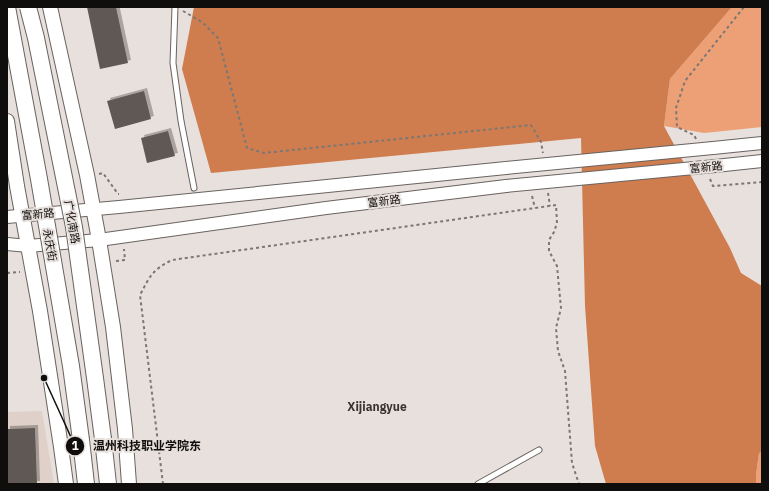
<svg xmlns="http://www.w3.org/2000/svg" width="769" height="491" font-family="'IBM Plex Sans','Noto Sans SC',sans-serif">
  <defs>
    <filter id="shadow"><feDropShadow dx="3" dy="-3" stdDeviation="0" flood-color="#0004"/></filter>
  </defs>
  <rect width="100%" height="100%" fill="#e7e0dc"/>
  <path fill="#dfd1c9" d="M42 411 54 484H7V412Z"/>
  <g fill="#eda075">
    <path d="M732 7H762V127L704 133 664 126 670 79Z"/>
    <path d="M762 452V484H756V475L759 453Z"/>
  </g>
  <path fill="#cf7d4e" d="M194 7H732L670 79 664 126 730 248 741 273 762 286V452L759 453 756 475V484H606L595 446 585 306 581 138 211 173 182 69Z"/>
  <g fill="#5e5855" filter="url(#shadow)">
    <path d="M87 7H116L128 63 100 69Z"/>
    <path d="M144 91 151 119 115 129 107 101Z"/>
    <path d="M168 131 175 156 147 163 141 138Z"/>
    <path d="M35 428 37 484H7V429Z"/>
  </g>
  <g fill="none" stroke-linecap="round" stroke-linejoin="round">
    <g stroke="#696360" stroke-width="7">
      <g id="service">
        <path d="M175 7 173 63 181 121 194 188"/>
        <path d="M478 484 539 450"/>
      </g>
    </g>
    <g stroke="#696360" stroke-width="14">
      <g id="tertiary">
        <path d="M713 148 762 143"/>
        <path d="M715 166 762 161"/>
        <path d="M7 217 119 207 506 168"/>
        <path d="M7 244 28 246 99 240 326 208 506 186"/>
      </g>
    </g>
    <g stroke="#696360" stroke-width="16">
      <g id="secondary">
        <path d="M50 7 87 175 99 240 113 327 125 429 129 484"/>
        <path d="M7 121 17 186 40 311 61 447 66 484"/>
      </g>
    </g>
    <g stroke="#696360" stroke-width="18">
      <g id="primary">
        <path d="M103 439 108 484"/>
        <path d="M81 440 86 484"/>
      </g>
    </g>
    <g stroke="#7b7774" stroke-width="2" stroke-dasharray="3 3" stroke-linecap="butt">
      <path d="M183 11 202 22 218 38 247 148 264 153 531 125 541 142 543 153"/>
      <path d="M696 139 694 135 677 127 676 108 685 81 744 7"/>
      <path d="M99 174 103 173 118 194H119"/>
      <path d="M710 179 713 186 762 182"/>
      <path d="M548 193 550 206"/>
      <path d="M532 196 535 208"/>
      <path d="M116 261 125 260 124 249"/>
      <path d="M7 273 20 272"/>
      <path d="M163 484 140 295C150 276 152 270 172 260L556 205 557 223 554 232 549 240V251L557 266 561 308 556 328 558 351 565 371 572 463 579 484"/>
    </g>
    <use href="#service" stroke="#fff" stroke-width="5"/>
    <use href="#tertiary" stroke="#fff" stroke-width="12"/>
    <use href="#secondary" stroke="#fff" stroke-width="14"/>
    <use href="#primary" stroke="#fff" stroke-width="16"/>
    <g stroke="#696360" stroke-width="14" stroke-linecap="butt">
      <g id="tertiary-bridge">
        <path d="M506 168 713 148"/>
        <path d="M506 186 715 166"/>
      </g>
    </g>
    <g stroke="#696360" stroke-width="18" stroke-linecap="butt">
      <g id="primary-bridge">
        <path d="M7 7 39 179 71 366 81 440"/>
        <path d="M28 7 36 38 74 227 95 378 103 439"/>
      </g>
    </g>
    <use href="#tertiary-bridge" stroke="#fff" stroke-width="12"/>
    <use href="#primary-bridge" stroke="#fff" stroke-width="16"/>
  </g>
  <g text-anchor="middle" dominant-baseline="central" stroke-width="4" stroke-linejoin="round" paint-order="stroke">
    <g font-size="11" fill="#100e0d" stroke="#e7e0dc">
      <text transform="translate(706 167) rotate(-6)">富新路</text>
      <text transform="translate(384 201) rotate(-7)">富新路</text>
      <text transform="translate(38 214) rotate(-5)">富新路</text>
      <text transform="translate(72 222) rotate(80)">广化南路</text>
      <text transform="translate(50 245) rotate(80)">永庆街</text>
    </g>
    <g font-size="12" font-weight="bold" fill="#3a3431" stroke="#e7e0dc">
      <text x="377" y="406">Xijiangyue</text>
    </g>
  </g>
  <path fill="none" stroke="#100e0d" stroke-width="1.5" d="M44 378L75 446"/>
  <g fill="#100e0d" stroke="#e7e0dc" stroke-width="1.5">
    <circle cx="44" cy="378" r="4"/>
    <circle cx="75" cy="446" r="10"/>
  </g>
  <g font-size="12" text-anchor="middle" font-weight="bold" fill="#fff">
    <text x="75" y="450">1</text>
  </g>
  <g font-size="12" text-anchor="middle" font-weight="bold" fill="#100e0d" stroke="#e7e0dc" stroke-width="4" stroke-linejoin="round" paint-order="stroke">
    <text x="147" y="450">温州科技职业学院东</text>
  </g>
  <rect width="769" height="491" fill="none" stroke="#100e0d" stroke-width="16"/>
</svg>
